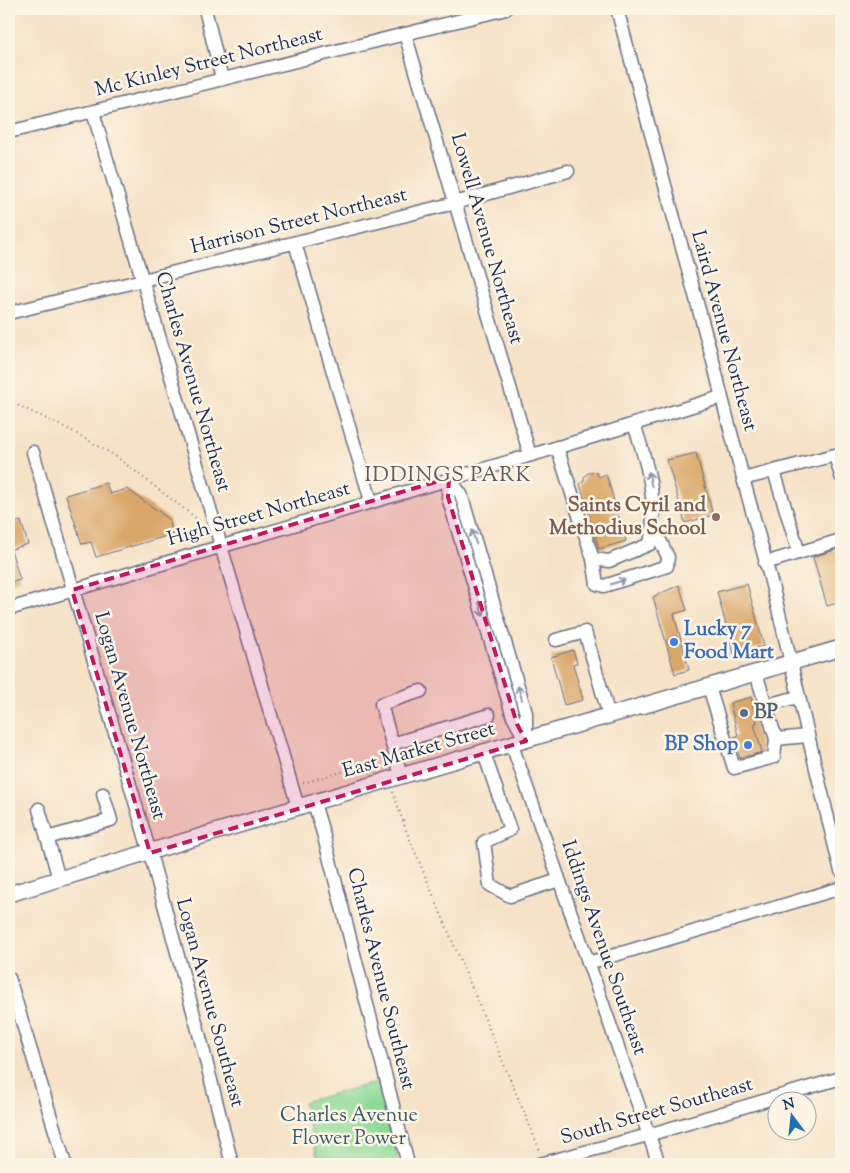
<svg xmlns="http://www.w3.org/2000/svg" width="850" height="1173" font-family="'Sorts Mill Goudy',serif">
  <rect width="100%" height="100%" fill="#fcf5e5"/>
  <filter id="ink" filterUnits="userSpaceOnUse"><feTurbulence type="fractalNoise" baseFrequency=".02" numOctaves="2"/><feDisplacementMap in="SourceGraphic" scale="10" xChannelSelector="R" yChannelSelector="G"/><feConvolveMatrix kernelMatrix="1 2 1 2 8 2 1 2 1" color-interpolation-filters="sRGB"/></filter>
  <filter id="wash" filterUnits="userSpaceOnUse"><feTurbulence type="fractalNoise" baseFrequency=".0096" numOctaves="4" result="noise"/><feDisplacementMap in="SourceGraphic" scale="20" xChannelSelector="R" yChannelSelector="G"/><feGaussianBlur stdDeviation="1.12" result="paint"/><feColorMatrix in="noise" values="0 0 0 0 0 0 0 0 0 0 0 0 0 0 0 0 0 1.4 0 .05"/><feComposite in="paint" operator="in"/></filter>
  <g filter="url(#wash)">
    <rect width="100%" height="100%" fill="#f5e2c7"/>
    <path fill="#8cd996" stroke="#54847a" d="M378 1082 399 1164H319L303 1102Z"/>
    <g id="blocks">
      <g fill="#daa76a">
        <path d="M696 453 713 515 685 523 667 460Z"/>
        <path d="M596 472 599 477 606 474 626 541 599 549 580 484 584 481V477L588 473Z"/>
        <path d="M106 483 110 494 127 489 169 519 173 534 96 557 91 542 82 544 66 495Z"/>
        <path d="M21 521 28 544 9 550V524Z"/>
        <path d="M841 548V602L827 606 813 557Z"/>
        <path d="M9 550H11L20 580 9 583Z"/>
        <path d="M747 584 764 646 734 654 717 592Z"/>
        <path d="M679 585 687 610 674 614 689 670 675 674 653 597Z"/>
        <path d="M573 650 577 663 573 664 583 700 564 705 551 657Z"/>
        <path d="M751 697 757 723 754 724 762 752 740 758 733 737 738 736 730 703Z"/>
      </g>
    </g>
  </g>
  <g filter="url(#ink)">
    <use href="#blocks" fill-opacity="0" stroke="#676e83" stroke-width="1"/>
    <g fill="none" stroke-linecap="round" stroke-linejoin="round">
      <g stroke="#676e83" stroke-width="15">
        <g id="minor">
          <path d="M205 9 222 79"/>
          <path d="M617 9 714 365C734 451 760 535 781 621 801 704 820 788 841 871"/>
          <path d="M405 34 530 455"/>
          <path d="M93 112 298 807"/>
          <path d="M9 132 506 9"/>
          <path d="M295 243 371 501"/>
          <path d="M9 313 455 203 568 171"/>
          <path d="M557 447 593 559 597 584 604 586 667 566 668 557 654 528"/>
          <path d="M33 452 150 853 200 1037 232 1164"/>
          <path d="M774 471 799 553"/>
          <path d="M449 478 461 494 526 713V741"/>
          <path d="M449 478 448 497 513 717 525 739"/>
          <path d="M743 479 835 455 841 476"/>
          <path d="M593 559 609 561 650 544C659 503 647 463 634 424"/>
          <path d="M765 563 841 540"/>
          <path d="M9 609 589 438 721 397"/>
          <path d="M556 640 585 632 609 716"/>
          <path d="M756 673 776 739 807 736"/>
          <path d="M709 687 734 768 774 757 776 739"/>
          <path d="M766 705 798 697"/>
          <path d="M392 744 489 715"/>
          <path d="M512 745 659 1164"/>
          <path d="M484 753 510 830 484 842 490 885 510 896 559 880"/>
          <path d="M401 776 381 704 421 691"/>
          <path d="M314 803 323 833 408 1164"/>
          <path d="M39 809 59 879"/>
          <path d="M47 838 111 820 103 794"/>
          <path d="M588 963 841 888"/>
          <path d="M9 978 65 1164"/>
          <path d="M540 1164 648 1135 841 1078"/>
        </g>
      </g>
      <g stroke="#676e83" stroke-width="18">
        <path id="major" d="M9 894 401 776 841 648"/>
      </g>
      <g stroke="#676e83" stroke-width="2" stroke-dasharray="1 4" stroke-linecap="butt">
        <path d="M9 401 70 430 114 455 201 522"/>
        <path d="M303 783 379 761 382 769"/>
        <path d="M393 792 406 830 541 1153"/>
      </g>
      <use href="#minor" stroke="#fff" stroke-width="12"/>
      <use href="#major" stroke="#fff" stroke-width="15"/>
    </g>
    <defs><path id="oneway-shaft" d="M-6 0H5M1.5-3L5.5 0L1.5 3" fill="none" stroke-width="1.6" stroke-linecap="round" stroke-linejoin="round" transform="scale(1.25)"/></defs>
    <g stroke="#8d97ae">
      <use href="#oneway-shaft" transform="translate(650 479) rotate(-102)"/>
      <use href="#oneway-shaft" transform="translate(474 537) rotate(-107)"/>
      <use href="#oneway-shaft" transform="translate(618 582) rotate(-18)"/>
      <use href="#oneway-shaft" transform="translate(481 609) rotate(74)"/>
      <use href="#oneway-shaft" transform="translate(520 693) rotate(-107)"/>
    </g>
  </g>
  <path fill="#c2185b" fill-opacity="0.2" stroke="#c2185b" stroke-width="4" stroke-dasharray="10 6" stroke-linejoin="round" d="M449 478 448 497 517 724 526 741 150 853 72 590Z"/>
  <circle fill="#8d6e63" stroke="#fcf5e5" stroke-width="2" cx="716" cy="517" r="5"/>
  <g fill="#3f7fe0" stroke="#fcf5e5" stroke-width="2">
    <circle cx="674" cy="642" r="5"/>
    <circle cx="748" cy="745" r="5"/>
  </g>
  <circle fill="#5c6f8a" stroke="#fcf5e5" stroke-width="2" cx="744" cy="713" r="5"/>
  <g text-anchor="middle" dominant-baseline="central" stroke-width="5" stroke-linejoin="round" paint-order="stroke">
    <g font-size="20" fill="#1b2f5e" stroke="#fcf5e5">
      <text transform="translate(209 63) rotate(-14)">Mc Kinley Street Northeast</text>
      <text transform="translate(299 222) rotate(-14)">Harrison Street Northeast</text>
      <text transform="translate(486 239) rotate(74)">Lowell Avenue Northeast</text>
      <text transform="translate(723 331) rotate(75)">Laird Avenue Northeast</text>
      <text transform="translate(192 382) rotate(74)">Charles Avenue Northeast</text>
      <text transform="translate(259 515) rotate(-16)">High Street Northeast</text>
      <text transform="translate(129 716) rotate(74)">Logan Avenue Northeast</text>
      <text transform="translate(419 751) rotate(-16)">East Market Street</text>
      <text transform="translate(603 948) rotate(71)">Iddings Avenue Southeast</text>
      <text transform="translate(380 979) rotate(76)">Charles Avenue Southeast</text>
      <text transform="translate(209 1003) rotate(75)">Logan Avenue Southeast</text>
      <text transform="translate(657 1112) rotate(-16)">South Street Southeast</text>
    </g>
    <g font-size="20" font-weight="bold" fill="#785e54" stroke="#fcf5e5" text-anchor="end">
      <text x="706" y="506">Saints Cyril and<tspan x="706" dy="23">Methodius School</tspan></text>
    </g>
    <g font-size="20" font-weight="bold" fill="#366cbe" stroke="#fcf5e5" text-anchor="start">
      <text x="684" y="630">Lucky 7<tspan x="684" dy="23">Food Mart</tspan></text>
      <text x="738" y="745" text-anchor="end">BP Shop</text>
    </g>
    <g font-size="20" font-weight="bold" fill="#4e5e75" stroke="#fcf5e5" text-anchor="start">
      <text x="754" y="713">BP</text>
    </g>
    <g font-size="20" fill="#375a6c" stroke="#fcf5e5">
      <text x="349" y="1116">Charles Avenue<tspan x="349" dy="23">Flower Power</tspan></text>
    </g>
    <g font-size="21" letter-spacing="1" fill="#5e5962" stroke="#fcf5e5">
      <text x="448" y="476">IDDINGS PARK</text>
    </g>
  </g>
  <rect width="850" height="1173" fill="none" stroke="#fcf5e5" stroke-width="30"/>
  <g transform="translate(792 1116) rotate(345)"><circle r="24" fill="#fcf5e5" stroke="#a2a6af"/>
  <path d="M0-4L9 19L0 12L-9 19Z" fill="#1f6fb2"/>
  <text y="-8" font-size="14" font-weight="bold" text-anchor="middle" fill="#1b2f5e">N</text>
  </g>
</svg>
